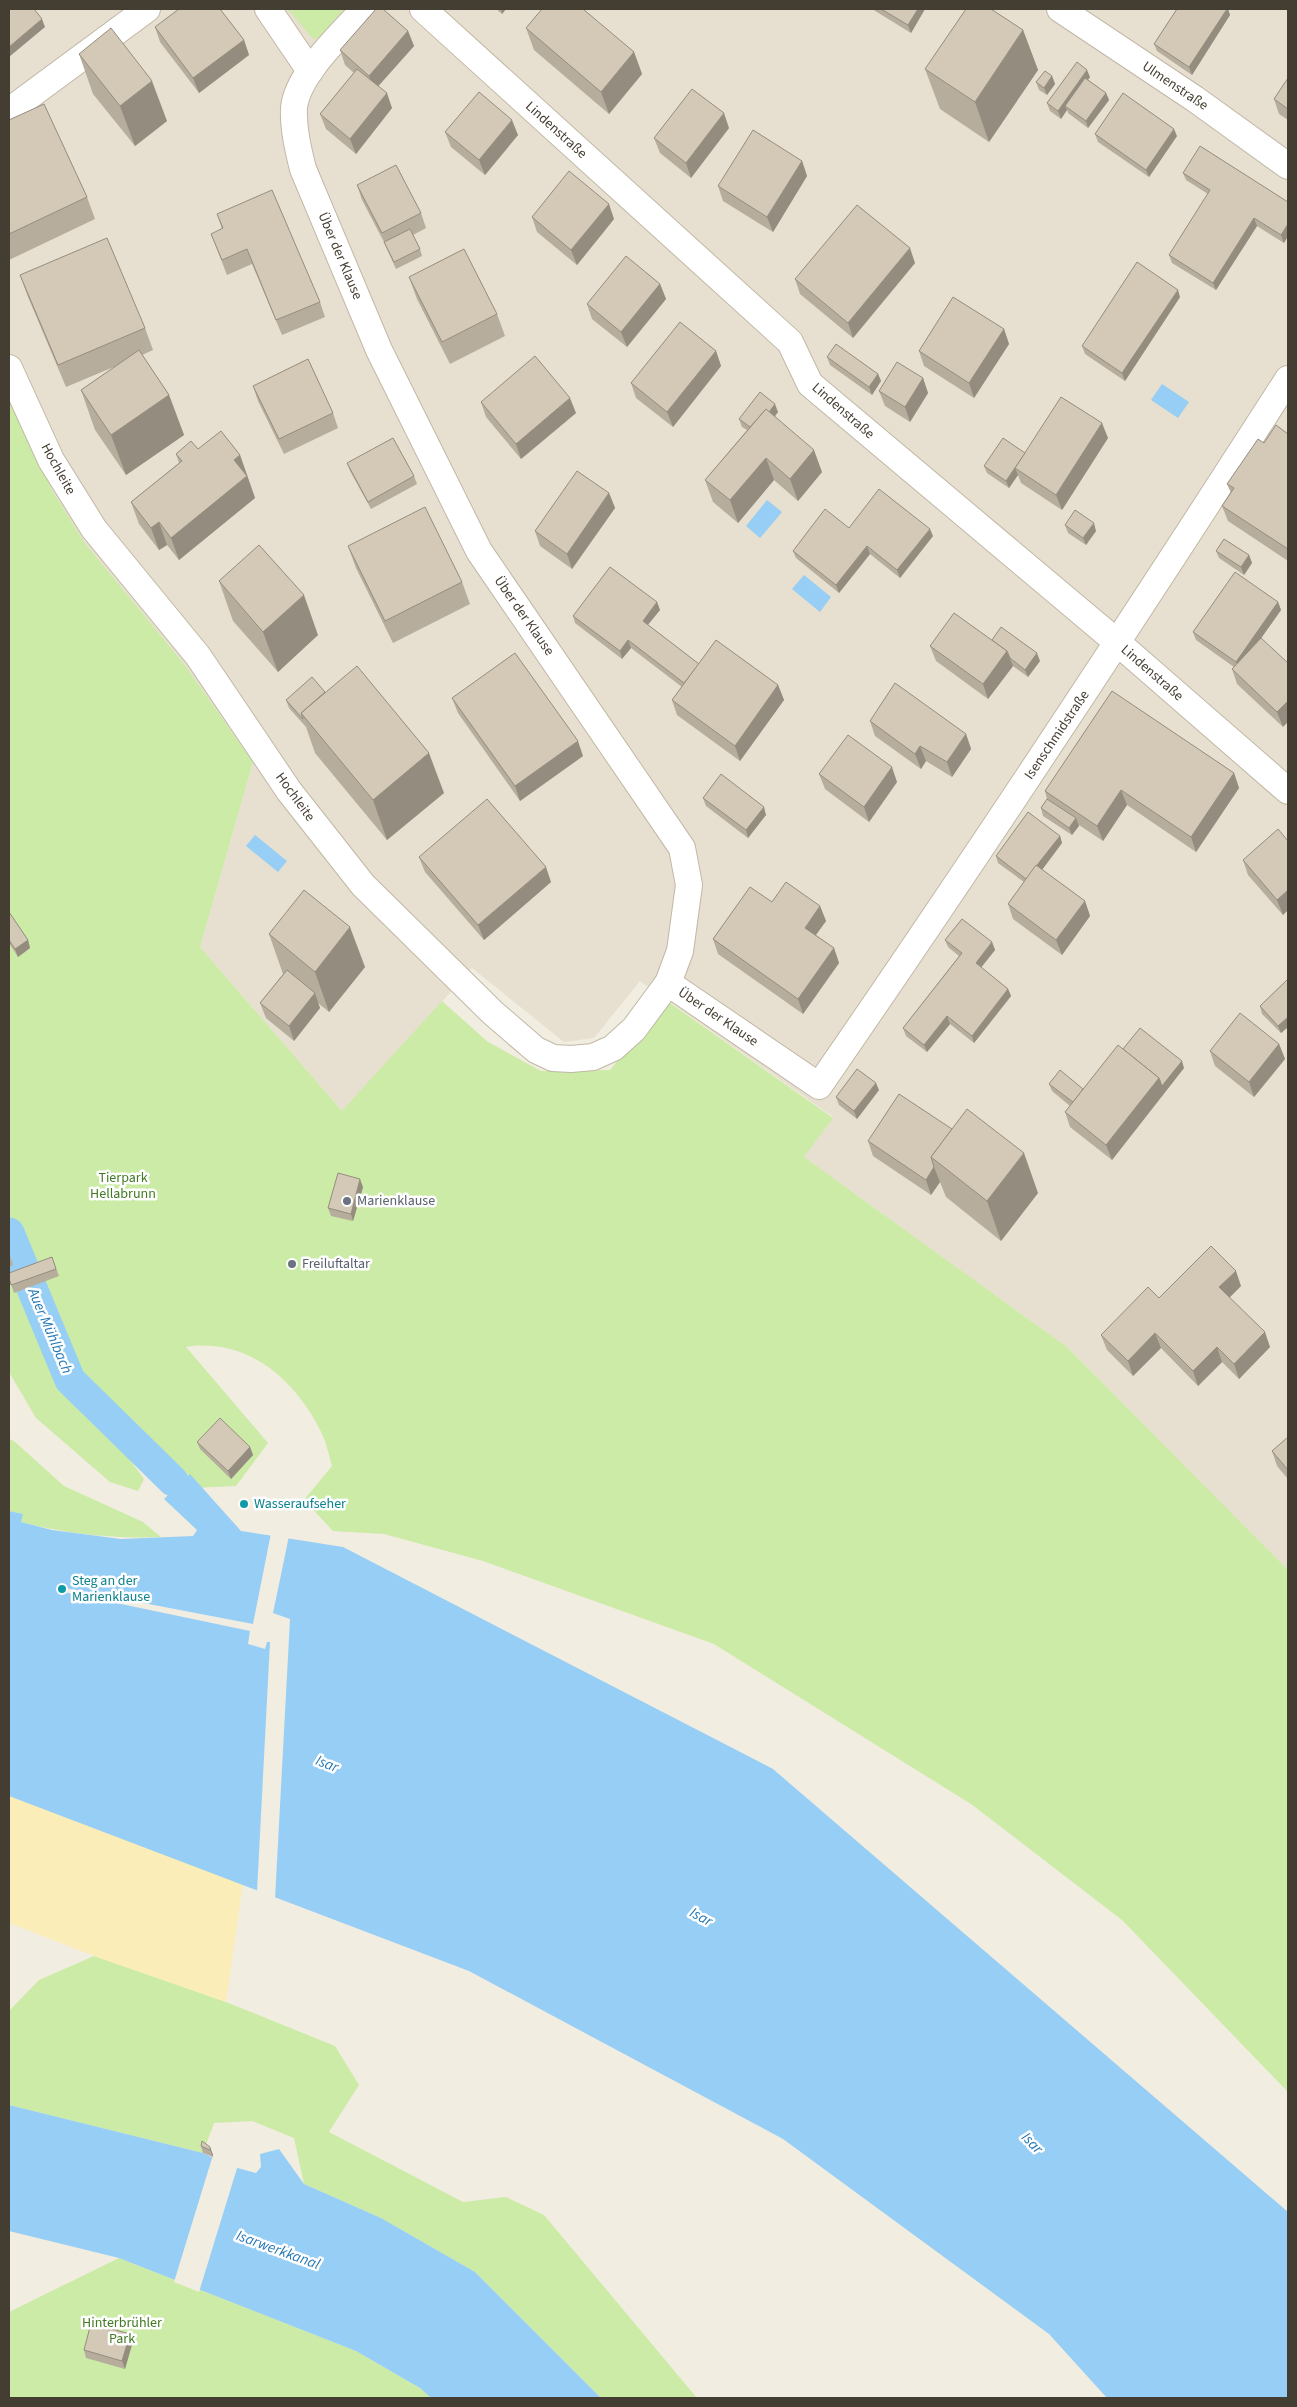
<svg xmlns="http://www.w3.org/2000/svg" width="1297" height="2407" font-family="'Source Sans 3',sans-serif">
  <rect width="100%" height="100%" fill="#f2ede1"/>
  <path fill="#e7dfcf" d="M9 9H1288V1570L1067 1347 804 1157 833 1117 640 981 594 1038 564 1042 472 968 343 1112 200 947 253 762 184 664 84 542 52 490 9 400Z"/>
  <g fill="#cbeba6">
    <path d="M288 9H344L318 38 313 39Z"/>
    <path d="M9 400 52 490 84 542 184 664 253 762 200 947 342 1111 442 1001 488 1042 541 1071 610 1070 667 1001 833 1118 804 1157 1067 1347 1288 1570V2092L1122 1920 971 1804 714 1644 483 1561 384 1534 333 1531 304 1500 332 1466C329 1456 327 1445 323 1436 298 1382 249 1337 186 1347L268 1443 236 1486 173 1489 124 1452 144 1479 138 1491 110 1482 36 1418 9 1372Z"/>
    <path d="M9 1439 14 1441 64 1486 143 1522 161 1537C113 1539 67 1534 21 1522L22 1514 9 1511Z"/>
    <path d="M94 1956 226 2002 335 2046 359 2085 329 2132 463 2202 506 2197 544 2215 697 2398H601L475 2272 381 2218 304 2184 294 2138 252 2121 214 2123 203 2153 9 2105V2011L39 1980Z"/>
    <path d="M119 2258 356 2351 420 2388 431 2398H9V2312Z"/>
  </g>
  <path fill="#fbedb8" d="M9 1796 243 1883 226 2002 94 1956 9 1923Z"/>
  <g fill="#97cef5">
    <path d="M1162 384 1189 402 1178 418 1151 400Z"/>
    <path d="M767 500 782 512 760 538 746 526Z"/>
    <path d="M804 575 831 597 820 612 792 589Z"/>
    <path d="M255 835 287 861 278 872 246 846Z"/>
    <path d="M190 1474 241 1531 343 1547 773 1769 1288 2212V2398H1107L1049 2334 783 2139 469 1971 9 1796V1511L23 1514 21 1522 52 1530 121 1539 193 1536 197 1530 164 1499Z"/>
    <path d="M9 2105 203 2153 230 2166 256 2173 261 2167 260 2154 279 2149 304 2184 381 2218 475 2272 601 2398H431L420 2388 356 2351 119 2258 9 2231Z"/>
  </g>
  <g fill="#f2ede1">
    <path d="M271 1533 289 1536 273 1613 290 1619 275 1899 257 1892 270 1642H267L265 1649 248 1644 250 1631 59 1591 60 1587 253 1624Z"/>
    <path d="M213 2155 238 2165 199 2292 174 2282Z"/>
  </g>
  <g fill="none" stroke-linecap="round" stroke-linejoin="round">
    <path stroke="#97cef5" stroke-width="31" d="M9 1233 70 1380 173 1481"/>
    <g stroke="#c1b8a6" stroke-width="28">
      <g id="street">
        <path d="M268 9 310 71"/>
        <path d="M423 9 790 342 810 384 1118 643 1288 791"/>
        <path d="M1060 9 1195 99 1288 166"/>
        <path d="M9 111 147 9"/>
        <path d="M9 368 51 460 94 529 198 656 289 791 363 885 493 1013 536 1050 553 1058 571 1059 593 1057 613 1048 634 1029 668 983 680 951 689 885 682 848 479 551 379 350 303 169C298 149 293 128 294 108 297 74 342 34 364 9"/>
        <path d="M668 983 819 1086C980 853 1135 617 1288 379"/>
      </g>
    </g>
    <use href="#street" stroke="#fff" stroke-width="26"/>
  </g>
  <g fill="#b6ad9d">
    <path d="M496 9H506L502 14Z"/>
    <path d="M872 9H925L911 33Z"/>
    <path d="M1177 9H1228L1230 15 1192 75 1157 51 1154 44Z"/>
    <path d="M155 27 244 40 249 55 199 93 160 42Z"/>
    <path d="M526 28 634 52 642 74 609 114 534 50Z"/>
    <path d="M1023 30 1038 70 989 142 940 109 925 69Z"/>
    <path d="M408 31 414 46 378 86 392 108 356 154 326 129 320 114 354 73 345 65 340 50Z"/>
    <path d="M79 54 167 121 135 146 93 94Z"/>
    <path d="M1052 76 1055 84 1047 95 1039 90 1036 82Z"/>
    <path d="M1090 77 1088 80 1106 93 1109 100 1088 128 1068 113 1067 110 1061 119 1050 111 1047 103Z"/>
    <path d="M1288 78V120L1279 114 1274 99Z"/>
    <path d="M9 120 87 197 95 219 9 260Z"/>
    <path d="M729 128 691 178 660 153 654 138Z"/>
    <path d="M445 132 518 135 485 175 451 147Z"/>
    <path d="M1095 134 1177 136 1149 177 1098 142Z"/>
    <path d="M802 161 807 176 773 232 723 201 718 186Z"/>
    <path d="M1183 173 1288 202V236L1284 243 1257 226 1216 290 1172 263 1169 255 1208 194 1186 180Z"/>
    <path d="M357 185 421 213 426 228 413 235 420 249 422 256 396 269 387 249 384 242 362 200Z"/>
    <path d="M217 214 320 302 325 317 282 335 252 264 227 275 211 234 222 229Z"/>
    <path d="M532 217 614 219 577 265 537 232Z"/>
    <path d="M915 263 853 338 800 294 795 279Z"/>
    <path d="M20 275 145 328 153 350 142 355 169 395 184 435 126 475 95 430 81 390 116 366 66 387 28 297Z"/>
    <path d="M409 277 497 314 505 336 450 364 417 299Z"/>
    <path d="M660 284 666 299 627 347 592 319 587 304Z"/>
    <path d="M1180 297 1125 381 1085 354 1082 346Z"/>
    <path d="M1004 329 1009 344 974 398 924 366 919 351Z"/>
    <path d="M716 351 721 366 673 427 636 398 631 383Z"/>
    <path d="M827 357 878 374 881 381 872 395 830 365Z"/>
    <path d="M923 378 928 393 910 422 885 406 879 391Z"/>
    <path d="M253 386 333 413 338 428 284 454 258 401Z"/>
    <path d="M481 402 576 413 521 459 486 417Z"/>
    <path d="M778 412 775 416 822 472 798 501 774 480 738 523 713 502 705 480 747 430 742 427 739 419Z"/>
    <path d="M1288 434V561L1228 521 1222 506 1231 493 1227 484 1264 443Z"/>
    <path d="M1108 438 1062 510 1021 483 1018 475 1009 488 987 473 984 466 1025 453Z"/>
    <path d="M198 449 240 455 255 498 179 560 167 545 159 550 139 524 131 502 179 463 176 454Z"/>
    <path d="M347 463 414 476 417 484 371 509 350 471Z"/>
    <path d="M609 493 615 508 572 569 540 546 535 531Z"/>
    <path d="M1065 525 1096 531 1086 545 1068 533Z"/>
    <path d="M849 528 933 536 900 578 870 554 839 593 796 558 793 551Z"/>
    <path d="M348 546 462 582 470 604 393 643 356 568Z"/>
    <path d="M1216 551 1249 555 1252 563 1244 575 1219 558Z"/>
    <path d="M219 581 318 635 278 672 233 621Z"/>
    <path d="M657 602 660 610 648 625 699 664 778 685 784 700 740 761 677 715 672 700 682 687 631 648 622 659 575 623 573 616Z"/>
    <path d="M1278 602 1281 610 1260 639 1283 727 1237 684 1232 669 1234 667 1196 640 1193 632Z"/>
    <path d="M992 640 1040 661 1028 677 1013 666 988 699 936 661 930 646Z"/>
    <path d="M325 692 444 793 387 840 315 753 306 727 289 708 286 700Z"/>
    <path d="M452 698 583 756 520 801 458 713Z"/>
    <path d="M870 721 966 734 971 749 952 777 926 761 921 769 875 736Z"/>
    <path d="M1234 773 1239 788 1196 852 1127 805 1103 841 1079 825 1072 835 1043 816 1041 808 1047 799 1045 791Z"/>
    <path d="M819 774 897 782 869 822 825 789Z"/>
    <path d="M703 798 766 815 748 838 706 806Z"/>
    <path d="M1060 836 1062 843 1042 870 1085 901 1090 916 1062 955 1013 919 1008 904 1024 882 998 863 996 856Z"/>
    <path d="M1288 841V910L1283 915 1248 875 1243 860Z"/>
    <path d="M419 857 551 882 484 940 425 872Z"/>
    <path d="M772 902 820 906 826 921 816 935 834 948 839 963 803 1014 718 954 713 939Z"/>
    <path d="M9 912 28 940 30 948 18 957 9 943Z"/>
    <path d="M269 934 365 967 329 1012 318 1003 320 1008 294 1041 266 1018 260 1003 283 974Z"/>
    <path d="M945 940 992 942 995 950 981 968 1008 989 1011 996 974 1043 950 1024 927 1052 906 1036 903 1028 959 956 948 947Z"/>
    <path d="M1288 979V1027L1281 1033 1262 1014 1260 1006Z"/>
    <path d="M1279 1044 1285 1059 1254 1097 1215 1066 1210 1051Z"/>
    <path d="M1123 1049 1184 1068 1112 1160 1070 1127 1065 1112 1070 1106 1052 1091 1049 1084 1083 1089Z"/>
    <path d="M879 1090 857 1119 839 1105 836 1097Z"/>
    <path d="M952 1129 1038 1193 1001 1241 946 1197 940 1182 931 1195 873 1156 868 1141Z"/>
    <path d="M363 1187 353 1221 331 1216 328 1208Z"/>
    <path d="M9 1253 13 1265 9 1267Z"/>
    <path d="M52 1257 59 1276 14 1293 9 1278Z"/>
    <path d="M1241 1286 1229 1298 1270 1347 1239 1379 1222 1362 1198 1386 1161 1348 1133 1376 1107 1350 1101 1335 1159 1298Z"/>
    <path d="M1288 1437V1479L1277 1466 1272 1451Z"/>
    <path d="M197 1442 250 1447 253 1455 231 1479 200 1449Z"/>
    <path d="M201 2146 210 2147 213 2155V2157L203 2153Z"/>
    <path d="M133 2341 125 2369 86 2358 84 2350Z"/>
  </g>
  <g fill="#948d7f">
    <path d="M501 9H506L502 14Z"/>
    <path d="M918 9H925L911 33 908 25Z"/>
    <path d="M1227 9H1228L1230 15 1192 75 1189 67Z"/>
    <path d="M42 19 45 27 9 57V47Z"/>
    <path d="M1023 30 1038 70 989 142 975 102Z"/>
    <path d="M408 31 414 46 374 91 369 76Z"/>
    <path d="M244 40 249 55 199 93 193 78Z"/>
    <path d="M634 52 642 74 609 114 601 92Z"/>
    <path d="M1087 70 1090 77 1068 108 1065 106 1067 110 1061 119 1058 111Z"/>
    <path d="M1052 76 1055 84 1047 95 1044 88Z"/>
    <path d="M152 81 167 121 135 146 120 106Z"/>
    <path d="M387 93 392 108 356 154 350 139Z"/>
    <path d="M1106 93 1109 100 1088 128 1086 121Z"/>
    <path d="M724 113 729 128 691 178 686 163Z"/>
    <path d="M512 120 518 135 485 175 479 160Z"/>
    <path d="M1174 129 1177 136 1149 177 1146 170Z"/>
    <path d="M802 161 807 176 773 232 767 217Z"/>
    <path d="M609 204 614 219 577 265 571 250Z"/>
    <path d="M1254 218 1257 226 1216 290 1213 283Z"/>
    <path d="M1288 224V236L1284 243 1281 235Z"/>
    <path d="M910 248 915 263 853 338 848 323Z"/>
    <path d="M660 284 666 299 627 347 621 332Z"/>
    <path d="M1178 290 1180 297 1125 381 1122 373Z"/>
    <path d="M1004 329 1009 344 974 398 969 383Z"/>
    <path d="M716 351 721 366 673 427 667 412Z"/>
    <path d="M878 374 881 381 872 395 869 387Z"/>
    <path d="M923 378 928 393 910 422 905 407Z"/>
    <path d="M169 395 184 435 126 475 111 435Z"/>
    <path d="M570 398 576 413 521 459 516 444Z"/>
    <path d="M775 404 778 412 758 438 755 431Z"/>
    <path d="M1102 423 1108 438 1062 510 1056 495Z"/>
    <path d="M814 450 822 472 798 501 790 479Z"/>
    <path d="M1025 453 1015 468 1018 475 1009 488 1006 481Z"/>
    <path d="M240 455 255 498 179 560 171 538 234 460Z"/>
    <path d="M766 458 774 480 738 523 730 500Z"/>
    <path d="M609 493 615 508 572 569 567 554Z"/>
    <path d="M159 522 167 545 159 550 151 528Z"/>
    <path d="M1094 523 1096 531 1086 545 1083 538Z"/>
    <path d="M930 529 933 536 900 578 897 570Z"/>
    <path d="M867 546 870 554 839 593 836 585Z"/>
    <path d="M1249 555 1252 563 1244 575 1241 567Z"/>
    <path d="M304 595 318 635 278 672 263 632Z"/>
    <path d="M657 602 660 610 645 628 643 621Z"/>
    <path d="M1278 602 1281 610 1239 670 1236 662Z"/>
    <path d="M628 640 631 648 622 659 620 651Z"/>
    <path d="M1007 651 1013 666 988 699 983 684Z"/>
    <path d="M1037 653 1040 661 1028 677 1025 670Z"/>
    <path d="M778 685 784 700 740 761 735 746Z"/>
    <path d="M1288 701V722L1283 727 1277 712Z"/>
    <path d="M966 734 971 749 952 777 947 762Z"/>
    <path d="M578 741 583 756 520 801 515 786Z"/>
    <path d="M920 746 926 761 921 769 915 754Z"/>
    <path d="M429 753 444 793 387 840 373 800Z"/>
    <path d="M892 767 897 782 869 822 864 807Z"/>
    <path d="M1234 773 1239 788 1196 852 1191 837Z"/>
    <path d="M1121 790 1127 805 1103 841 1097 826Z"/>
    <path d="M764 807 766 815 748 838 746 830Z"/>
    <path d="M1076 818 1079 826 1072 835 1069 828Z"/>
    <path d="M1060 836 1062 843 1029 887 1026 879Z"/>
    <path d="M546 867 551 882 484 940 478 925Z"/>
    <path d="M1288 890V910L1283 915 1277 900Z"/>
    <path d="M1085 901 1090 916 1062 955 1056 940Z"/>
    <path d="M820 906 826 921 810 943 805 928Z"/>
    <path d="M350 927 365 967 329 1012 315 972Z"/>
    <path d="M28 940 30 948 18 957 15 949Z"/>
    <path d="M992 942 995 950 978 971 976 963Z"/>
    <path d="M834 948 839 963 803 1014 798 999Z"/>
    <path d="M1008 989 1011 996 974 1043 972 1036Z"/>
    <path d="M315 993 320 1008 294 1041 289 1026Z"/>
    <path d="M947 1016 950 1024 927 1052 924 1045Z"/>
    <path d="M1288 1017V1027L1281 1033 1278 1026Z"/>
    <path d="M1279 1044 1285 1059 1254 1097 1249 1082Z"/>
    <path d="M1182 1061 1184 1068 1112 1160 1106 1145 1159 1078Z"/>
    <path d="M876 1083 879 1090 857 1119 854 1111Z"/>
    <path d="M1024 1153 1038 1193 1001 1241 987 1201Z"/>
    <path d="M934 1167 940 1182 931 1195 926 1180Z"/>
    <path d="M360 1179 363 1187 353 1221 351 1214Z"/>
    <path d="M1236 1271 1241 1286 1225 1302 1219 1287Z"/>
    <path d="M1265 1332 1270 1347 1239 1379 1234 1364Z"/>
    <path d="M1155 1333 1161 1348 1133 1376 1128 1361Z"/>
    <path d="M1217 1347 1222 1362 1198 1386 1193 1371Z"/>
    <path d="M250 1447 253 1455 231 1479 228 1471Z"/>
    <path d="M210 2147 213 2155V2157L210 2150Z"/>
    <path d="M130 2334 133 2341 125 2369 122 2361Z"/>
  </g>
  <g fill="#d4c9b6" stroke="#948d7f">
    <path d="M9 9H34L42 19 9 47Z"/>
    <path d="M179 9H220L244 40 193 78 155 27Z"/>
    <path d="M376 9H383L408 31 369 76 340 50Z"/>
    <path d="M542 9H583L634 52 601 92 526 28Z"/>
    <path d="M881 9H918L908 25Z"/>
    <path d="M966 9H991L1023 30 975 102 925 69Z"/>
    <path d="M1177 9H1227L1189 67 1154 44Z"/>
    <path d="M111 28 152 81 120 106 79 54Z"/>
    <path d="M1077 62 1087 70 1058 111 1047 103Z"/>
    <path d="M357 69 387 93 350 139 320 114Z"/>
    <path d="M1045 71 1052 76 1044 88 1036 82Z"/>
    <path d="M1085 78 1106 93 1086 121 1065 106Z"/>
    <path d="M1288 78V109L1274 99Z"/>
    <path d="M692 89 724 113 686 163 654 138Z"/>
    <path d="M479 92 512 120 479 160 445 132Z"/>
    <path d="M1123 93 1174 129 1146 170 1095 134Z"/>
    <path d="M44 104 87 197 9 234V120Z"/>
    <path d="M753 130 802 161 767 217 718 186Z"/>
    <path d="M1200 146 1288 202V224L1281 235 1254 218 1213 283 1169 255 1210 190 1183 173Z"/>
    <path d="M396 165 421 213 382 233 357 185Z"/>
    <path d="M569 171 609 204 571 250 532 217Z"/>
    <path d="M272 190 320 302 276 320 247 249 222 260 211 234 223 228 217 214Z"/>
    <path d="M857 205 910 248 848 323 795 279Z"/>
    <path d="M410 229 420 249 394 262 384 242Z"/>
    <path d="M107 238 145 328 58 365 20 275Z"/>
    <path d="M464 249 497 314 442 342 409 277Z"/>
    <path d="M626 256 660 284 621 332 587 304Z"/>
    <path d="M1137 262 1178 290 1122 373 1082 346Z"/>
    <path d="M953 297 1004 329 969 383 919 351Z"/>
    <path d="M680 322 716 351 667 412 631 383Z"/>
    <path d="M836 344 878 374 869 387 827 357Z"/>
    <path d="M139 350 169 395 111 435 81 390Z"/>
    <path d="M535 356 570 398 516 444 481 402Z"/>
    <path d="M308 359 333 413 279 439 253 386Z"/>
    <path d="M897 362 923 378 905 407 879 391Z"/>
    <path d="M760 392 775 404 769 412 766 409 750 427 739 419Z"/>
    <path d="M1061 397 1102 423 1056 495 1015 468Z"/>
    <path d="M766 409 814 450 790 479 766 458 730 500 705 480Z"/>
    <path d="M1276 425 1288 434V549L1222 506 1234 488 1227 484 1258 439 1264 443Z"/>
    <path d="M221 431 240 455 234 460 247 476 171 538 159 522 151 528 131 502 182 461 176 454 191 441 198 449Z"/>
    <path d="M393 438 414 476 368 502 347 463Z"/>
    <path d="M1003 438 1025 453 1006 481 984 466Z"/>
    <path d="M577 471 609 493 567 554 535 531Z"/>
    <path d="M879 489 930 529 897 570 867 546 836 585 793 551 825 509 849 528Z"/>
    <path d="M425 507 462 582 385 621 348 546Z"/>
    <path d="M1075 510 1094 523 1083 538 1065 525Z"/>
    <path d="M1224 539 1249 555 1241 567 1216 551Z"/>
    <path d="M259 545 304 595 263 632 219 581Z"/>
    <path d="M610 567 657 602 643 621 699 664 684 683 628 640 620 651 573 616Z"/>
    <path d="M1235 572 1278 602 1236 662 1193 632Z"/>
    <path d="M954 613 1007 651 983 684 930 646Z"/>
    <path d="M1001 627 1037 653 1025 670 1010 658 1007 651 992 640Z"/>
    <path d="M1261 638 1288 663V701L1277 712 1232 669Z"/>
    <path d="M716 640 778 685 735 746 672 700Z"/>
    <path d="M515 653 578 741 515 786 452 698Z"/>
    <path d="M357 666 429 753 373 800 301 713Z"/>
    <path d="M312 677 325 692 301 713 303 719 286 700Z"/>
    <path d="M895 683 966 734 947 762 920 746 915 754 870 721Z"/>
    <path d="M1112 691 1234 773 1191 837 1121 790 1097 826 1045 791Z"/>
    <path d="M848 735 892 767 864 807 819 774Z"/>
    <path d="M721 774 764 807 746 830 703 798Z"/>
    <path d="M487 799 546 867 478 925 419 857Z"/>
    <path d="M1047 799 1076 818 1069 828 1041 808Z"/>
    <path d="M1028 812 1060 836 1026 879 996 856Z"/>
    <path d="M1278 829 1288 841V890L1277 900 1243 860Z"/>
    <path d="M1036 865 1085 901 1056 940 1008 904Z"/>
    <path d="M786 882 820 906 805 928 834 948 798 999 713 939 750 887 772 902Z"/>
    <path d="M304 890 350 927 315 972 269 934Z"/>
    <path d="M9 912 28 940 15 949 9 940Z"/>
    <path d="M962 919 992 942 976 963 1008 989 972 1036 947 1016 924 1045 903 1028 962 953 945 940Z"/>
    <path d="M287 970 315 993 289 1026 260 1003Z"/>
    <path d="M1288 979V1017L1278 1026 1260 1006Z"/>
    <path d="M1240 1013 1279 1044 1249 1082 1210 1051Z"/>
    <path d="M1140 1028 1182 1061 1162 1086 1159 1078 1123 1049Z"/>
    <path d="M1118 1045 1159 1078 1106 1145 1065 1112Z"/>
    <path d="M857 1069 876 1083 854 1111 836 1097Z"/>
    <path d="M1060 1070 1083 1089 1073 1102 1049 1084Z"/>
    <path d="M899 1094 952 1129 931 1157 934 1167 926 1180 868 1141Z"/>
    <path d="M967 1109 1024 1153 987 1201 931 1157Z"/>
    <path d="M338 1173 360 1179 351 1214 328 1208Z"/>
    <path d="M1211 1246 1236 1271 1219 1287 1265 1332 1234 1364 1217 1347 1193 1371 1155 1333 1128 1361 1101 1335 1148 1287 1159 1298Z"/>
    <path d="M52 1257 56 1269 11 1285 9 1278V1273Z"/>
    <path d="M220 1418 250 1447 228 1471 197 1442Z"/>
    <path d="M1288 1437V1470L1272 1451Z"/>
    <path d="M202 2141 210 2147V2150L201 2146Z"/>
    <path d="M91 2323 130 2334 122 2361 84 2350Z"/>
  </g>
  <g fill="#6b7280" stroke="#fff" stroke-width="2">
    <circle cx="347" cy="1201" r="5"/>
    <circle cx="292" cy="1264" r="5"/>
  </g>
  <g fill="#0f9aa8" stroke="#fff" stroke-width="2">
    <circle cx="244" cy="1504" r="5"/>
    <circle cx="62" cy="1589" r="5"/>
  </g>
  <g text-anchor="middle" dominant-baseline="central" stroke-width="5" stroke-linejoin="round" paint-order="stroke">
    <g font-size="14" fill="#443d32" stroke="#fff">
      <text transform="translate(1175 86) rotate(34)">Ulmenstraße</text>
      <text transform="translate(556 130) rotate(42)">Lindenstraße</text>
      <text transform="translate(340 256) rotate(67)">Über der Klause</text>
      <text transform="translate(843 411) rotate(41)">Lindenstraße</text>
      <text transform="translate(58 469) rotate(61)">Hochleite</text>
      <text transform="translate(524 616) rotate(55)">Über der Klause</text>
      <text transform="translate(1152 673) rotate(41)">Lindenstraße</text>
      <text transform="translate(1057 735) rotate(-56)">Isenschmidstraße</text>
      <text transform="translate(295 797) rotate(54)">Hochleite</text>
      <text transform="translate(718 1017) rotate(34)">Über der Klause</text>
    </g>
    <g font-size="14" fill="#427922" stroke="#fff">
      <text x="123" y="1178">Tierpark<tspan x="123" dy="16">Hellabrunn</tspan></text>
      <text x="122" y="2323">Hinterbrühler<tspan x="122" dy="16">Park</tspan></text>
    </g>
    <g font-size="14" fill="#5b616d" stroke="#fff" text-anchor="start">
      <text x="357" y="1201">Marienklause</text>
      <text x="302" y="1264">Freiluftaltar</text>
    </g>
    <g font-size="14" fill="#0d838f" stroke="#fff" text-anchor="start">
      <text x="254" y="1504">Wasseraufseher</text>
      <text x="72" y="1581">Steg an der<tspan x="72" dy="16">Marienklause</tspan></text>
    </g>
    <g font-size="15" font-style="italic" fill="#2478b6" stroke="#fff">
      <text transform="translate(50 1331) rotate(67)">Auer Mühlbach</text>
      <text transform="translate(327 1764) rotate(21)">Isar</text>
      <text transform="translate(701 1917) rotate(28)">Isar</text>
      <text transform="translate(1032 2143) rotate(46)">Isar</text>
      <text transform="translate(278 2250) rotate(20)">Isarwerkkanal</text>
    </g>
  </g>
  <rect width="1297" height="2407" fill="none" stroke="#443d32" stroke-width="20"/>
</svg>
